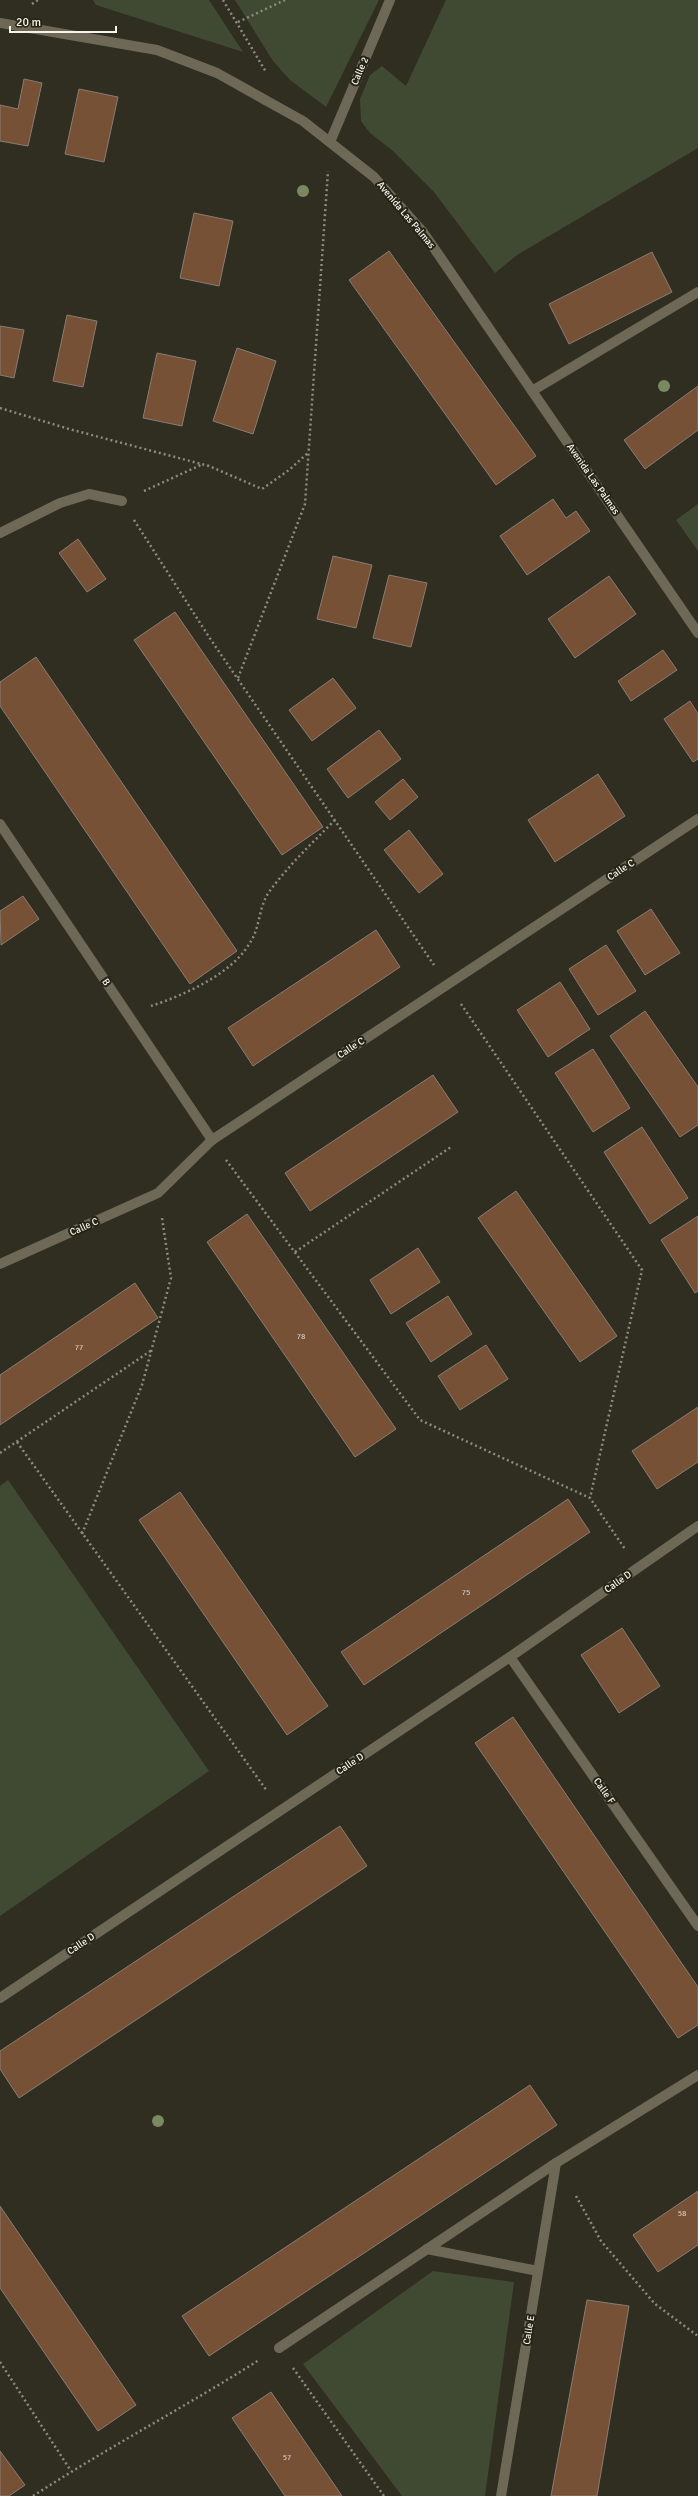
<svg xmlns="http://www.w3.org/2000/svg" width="698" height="2496" font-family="Signika,sans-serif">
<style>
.green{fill:#404a33}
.building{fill:#765136;stroke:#8a7c73}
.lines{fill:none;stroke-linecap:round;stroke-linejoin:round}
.path{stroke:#8d8b81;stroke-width:2.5;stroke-dasharray:2 3;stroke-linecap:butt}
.minor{stroke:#6e6957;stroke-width:10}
.tree{fill:#7b8960}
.labels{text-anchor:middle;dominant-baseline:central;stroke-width:4;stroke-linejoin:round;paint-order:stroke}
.number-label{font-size:8px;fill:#d5cabe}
.street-label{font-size:10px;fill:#f5f3eb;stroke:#262417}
</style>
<rect width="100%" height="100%" fill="#302d21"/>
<g class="green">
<polygon points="93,0 209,0 243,52 96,5"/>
<polygon points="235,0 379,0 326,107 290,80 273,61"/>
<polygon points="446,0 698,0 698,148 517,255 495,273 434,192 393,151 370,133 361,121 360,99 370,75 382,66 406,86"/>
<polygon points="698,504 698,551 676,520"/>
<polygon points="8,1480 209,1771 0,1916 0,1486"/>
<polygon points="433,2271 514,2282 485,2496 402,2496 303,2364"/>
</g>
<g class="building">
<polygon points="24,79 42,83 28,146 0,141 0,105 18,109"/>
<polygon points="79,89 118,97 104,162 65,154"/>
<polygon points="194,213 233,221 219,286 180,278"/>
<polygon points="389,251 536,456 496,485 349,280"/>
<polygon points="652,252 672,292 569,344 549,304"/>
<polygon points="67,315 97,321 83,387 53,381"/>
<polygon points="0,326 24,330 14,378 0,375"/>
<polygon points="237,348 276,361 253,434 213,421"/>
<polygon points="157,353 196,361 182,426 143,418"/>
<polygon points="698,386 698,430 645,469 624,440"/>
<polygon points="553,499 566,518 576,511 590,531 527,575 500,536"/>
<polygon points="78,539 106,579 87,592 59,553"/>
<polygon points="333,556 372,565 356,628 317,619"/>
<polygon points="389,575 427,583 411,647 373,638"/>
<polygon points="609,576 636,614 575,658 548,619"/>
<polygon points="175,612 323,827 282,855 134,640"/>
<polygon points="663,650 677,670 631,701 618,681"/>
<polygon points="36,657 237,951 190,984 0,706 0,682"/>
<polygon points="333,678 356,708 312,741 289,710"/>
<polygon points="690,701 698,714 698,759 693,762 664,719"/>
<polygon points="379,730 401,759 348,798 327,769"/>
<polygon points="598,774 625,816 555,862 528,820"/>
<polygon points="403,779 418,797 390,820 375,802"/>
<polygon points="409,830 443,874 419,893 384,850"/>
<polygon points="23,896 39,919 1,945 0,911"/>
<polygon points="651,909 680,953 645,975 617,931"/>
<polygon points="376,930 400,967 253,1066 228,1028"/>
<polygon points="606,945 636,991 598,1015 569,969"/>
<polygon points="560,982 590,1029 548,1057 517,1010"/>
<polygon points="645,1011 698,1087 698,1125 680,1137 610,1036"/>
<polygon points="593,1049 630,1108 593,1132 555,1073"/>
<polygon points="433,1075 458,1112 310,1211 285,1173"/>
<polygon points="642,1127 688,1198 650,1224 604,1152"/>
<polygon points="516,1191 617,1336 580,1362 478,1218"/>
<polygon points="247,1214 396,1429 355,1457 207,1242"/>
<polygon points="698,1216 698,1291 695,1293 661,1240"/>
<polygon points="418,1248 440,1282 391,1314 370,1280"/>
<polygon points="135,1283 158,1318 0,1425 0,1375"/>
<polygon points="448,1296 472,1334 431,1362 406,1323"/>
<polygon points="486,1345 508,1379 460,1410 438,1376"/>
<polygon points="698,1407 698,1462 657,1489 632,1451"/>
<polygon points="180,1492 328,1706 287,1735 139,1520"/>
<polygon points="568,1499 590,1532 364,1685 341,1652"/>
<polygon points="622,1628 660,1686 619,1713 581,1655"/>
<polygon points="513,1717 698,1987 698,2025 678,2038 475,1743"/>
<polygon points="340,1826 367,1866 19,2098 0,2069 0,2051"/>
<polygon points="530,2085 557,2125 209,2356 182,2316"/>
<polygon points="698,2191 698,2245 658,2272 633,2235"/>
<polygon points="0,2206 136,2405 98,2431 0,2288"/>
<polygon points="587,2300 629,2306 597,2496 551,2496"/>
<polygon points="271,2392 342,2496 285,2496 232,2418"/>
<polygon points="0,2451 25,2485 9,2496 0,2496"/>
</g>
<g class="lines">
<g class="path">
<polyline points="223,0 266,72"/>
<polyline points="32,4 38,0"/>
<polyline points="238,22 285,0"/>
<polyline points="0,408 69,429 209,466 262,489 289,470 309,452"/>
<polyline points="144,491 203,464"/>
<polyline points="134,520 211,640 434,965"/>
<polyline points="238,678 305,504 328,171"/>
<polyline points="461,1004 642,1270 590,1498"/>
<path d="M151 1006C184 995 233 974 251 941 260 927 259 906 269 892 288 866 312 843 335 820"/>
<polyline points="226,1160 420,1420 590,1498 625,1549"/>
<polyline points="295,1252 451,1147"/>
<polyline points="17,1442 267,1791"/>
<polyline points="0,1453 152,1350"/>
<polyline points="82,1534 142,1385 171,1278 162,1218"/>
<polyline points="576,2196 601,2241 655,2304 698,2336"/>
<polyline points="0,2362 71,2471"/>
<polyline points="293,2368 384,2496"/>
<path d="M33 2496C107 2448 185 2407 259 2360"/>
</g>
<g class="minor">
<polyline points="0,23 157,50 217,73 303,121 374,177 423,232 698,633"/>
<polyline points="330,142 390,0"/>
<polyline points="532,391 698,292"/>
<polyline points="0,533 60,503 89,494 122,501"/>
<polyline points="0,824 212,1140"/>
<polyline points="0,1264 158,1193 212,1140 698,819"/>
<polyline points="510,1657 698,1926"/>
<polyline points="0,1998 510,1657 698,1526"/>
<polyline points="427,2249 538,2271"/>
<polyline points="279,2348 556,2163 698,2075"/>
<polyline points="501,2496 556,2163"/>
</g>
</g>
<g class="tree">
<circle cx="303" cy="191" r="6"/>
<circle cx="664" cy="386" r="6"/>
<circle cx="158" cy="2121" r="6"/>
</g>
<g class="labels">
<g class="number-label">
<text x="301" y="1336">78</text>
<text x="79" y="1347">77</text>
<text x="466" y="1592">75</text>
<text x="682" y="2213">58</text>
<text x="287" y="2457">57</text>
</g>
<g class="street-label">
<text transform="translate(360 71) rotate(-67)">Calle 2</text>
<text transform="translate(406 215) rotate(50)">Avenida Las Palmas</text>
<text transform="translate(593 479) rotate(55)">Avenida Las Palmas</text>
<text transform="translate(621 870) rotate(-33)">Calle C</text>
<text transform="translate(106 982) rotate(56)">B</text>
<text transform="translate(351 1048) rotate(-33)">Calle C</text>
<text transform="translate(84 1227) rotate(-24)">Calle C</text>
<text transform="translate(618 1582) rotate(-35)">Calle D</text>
<text transform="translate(350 1764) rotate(-34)">Calle D</text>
<text transform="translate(604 1791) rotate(55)">Calle F</text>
<text transform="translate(81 1944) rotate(-34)">Calle D</text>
<text transform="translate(529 2330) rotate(-81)">Calle E</text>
</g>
</g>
<path d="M10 26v6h106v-6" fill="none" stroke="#f5f3eb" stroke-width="2"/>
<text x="16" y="26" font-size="12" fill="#f5f3eb" stroke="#262417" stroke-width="3" paint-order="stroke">20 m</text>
</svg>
